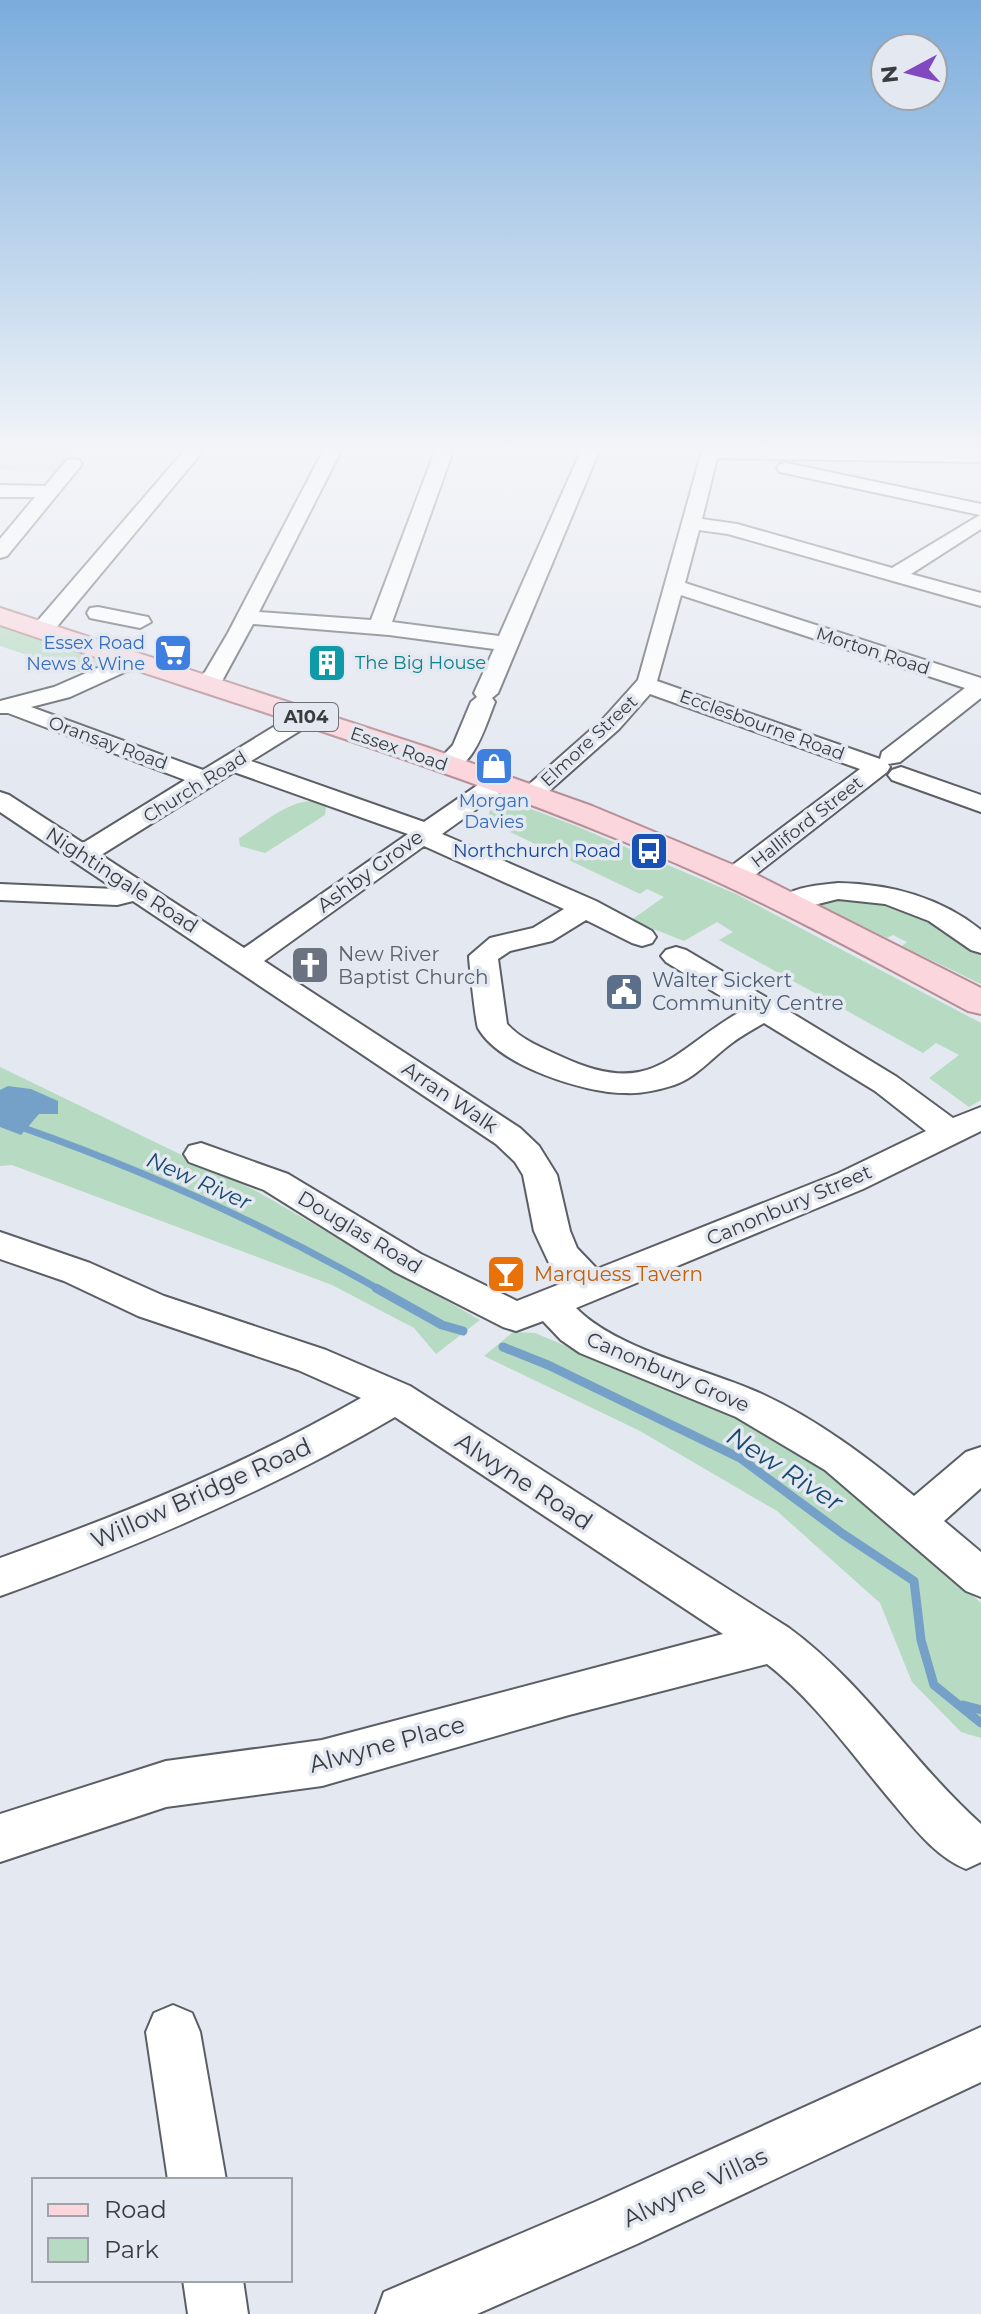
<svg xmlns="http://www.w3.org/2000/svg" width="981" height="2314" font-family="Montserrat,sans-serif">
<style>
.green{fill:#b7dac2}
.water{fill:#75a1c9}
.lines{fill:none;stroke-linecap:round;stroke-linejoin:round}
.stream-far1{stroke:#75a1c9;stroke-width:7}
.stream{stroke:#75a1c9;stroke-width:9}
.minor-casing{stroke:#5b5f65;stroke-width:4}
.major-casing{stroke:#b68e95;stroke-width:4}
.minor{fill:#fff;fill-rule:evenodd}
.major{fill:#fbd6dc;fill-rule:evenodd}
.labels{text-anchor:middle;dominant-baseline:central;stroke-width:7;stroke-linejoin:round;paint-order:stroke}
.far-shop-label{font-size:18px;fill:#366cbe;stroke:#e4e8f0;text-anchor:end}
.far-street-label{font-size:18px;fill:#3a3c3f;stroke:#e4e8f0}
.far-culture-label{font-size:18px;fill:#0d838f;stroke:#e4e8f0;text-anchor:start}
.shield{fill:#e4e8f0;stroke:#6d7074;stroke-width:2}
.shield-label{font-size:18px;font-weight:bold;fill:#3a3c3f}
.far-transit-label{font-size:18px;fill:#164399;stroke:#e4e8f0;text-anchor:end}
.street-label{font-size:20px;fill:#3a3c3f;stroke:#e4e8f0}
.worship-label{font-size:20px;fill:#5b616d;stroke:#e4e8f0;text-anchor:start}
.service-label{font-size:20px;fill:#4e5e75;stroke:#e4e8f0;text-anchor:start}
.food-label{font-size:20px;fill:#c56008;stroke:#e4e8f0;text-anchor:start}
.water-label{font-size:22px;font-style:italic;fill:#174970;stroke:#e4e8f0}
.near-street-label{font-size:24px;fill:#3a3c3f;stroke:#e4e8f0}
.near-water-label{font-size:26px;font-style:italic;fill:#174970;stroke:#e4e8f0}
</style>
<rect width="100%" height="100%" fill="#e4e8f0"/>
<g class="green">
<polygon points="0,451 77,451 58,472 0,470"/>
<polygon points="0,622 107,659 103,665 78,672 0,646"/>
<polygon points="494,795 576,826 736,894 981,1023 981,1100 969,1107 929,1078 959,1055 936,1043 923,1053 719,940 733,932 717,922 684,941 631,920 664,897 647,889 640,894 487,821"/>
<path d="M311 801 326 807 325 815 265 853 240 846 239 838C261 825 286 802 311 801Z"/>
<polygon points="829,896 898,902 961,936 981,954 981,984 902,946 907,942 893,935 887,938 817,904"/>
<polygon points="0,1067 258,1192 480,1320 436,1354 414,1328 332,1285 12,1165 0,1166"/>
<path d="M513 1332 535 1333C628 1373 728 1405 812 1462 873 1502 927 1554 981 1603V1738L961 1732 912 1682 880 1603 777 1511 640 1431 484 1356Z"/>
</g>
<polygon class="water" points="8,1086 31,1089 58,1101 58,1114 39,1114 21,1135 0,1127 0,1090"/>
<g class="lines">
<path class="stream-far1" d="M21 1127C143 1170 268 1226 380 1290"/>
<g class="stream">
<polyline points="376,1288 442,1325 463,1331"/>
<polyline points="503,1347 548,1365 740,1458 843,1534 914,1581 921,1640 934,1685 981,1723"/>
<polyline points="963,1705 981,1710"/>
</g>
<g class="minor-casing">
<g id="minor">
<polygon points="184,451 203,451 50,635 34,635 31,630 34,625"/>
<path d="M323 451H341L259 612 371 620 435 451H453L392 622 499 636 581 451H599L498 693 492 698 495 702C485 726 472 779 437 770L434 765 453 745 471 702 477 697 474 693 494 649 389 635 253 624 222 681 205 690 197 688 194 683 205 672 228 633Z"/>
<path d="M702 451 981 452V462L717 458 702 519 737 524 892 568 980 515 780 472 777 468 780 464 786 463 981 504V529L911 574 981 593V606L728 534 699 530 685 583 981 678V698L900 762 888 764 890 767 887 772 746 882 736 884 726 882 722 876 726 870 860 769 650 694 619 729 539 800H521L517 795 603 719 638 680ZM681 595 965 688 882 752 880 759 657 681Z"/>
<polygon points="73,459 79,460 82,464 79,468 7,556 0,558 0,539 35,497 0,497 0,485 45,486 67,460"/>
<polygon points="98,607 148,617 151,622 140,628 90,618 87,613 90,608"/>
<path d="M132 653 143 660 140 665 70 697 31 707 203 770 298 712H314L318 717 314 722 251 761 424 822 488 778H506L510 783 506 788 442 834 596 901 652 931 656 937 652 943 642 946 632 943 586 920 552 941 510 951 498 959 507 1024C520 1039 542 1048 560 1056 654 1100 669 1052 743 1010L666 962 661 956 666 950 676 947 686 950 769 999 778 1002 782 1007 897 1077 953 1118 981 1107V1131L863 1189 576 1308C617 1350 707 1369 762 1394 818 1420 867 1457 914 1496L966 1452 981 1447V1488L944 1521 981 1552V1597L966 1591 825 1470 736 1417 580 1353 561 1340 543 1321 516 1331 503 1327 395 1272 264 1190 189 1162 184 1154 189 1146 201 1143 288 1174 421 1254 517 1301 565 1282 549 1263 534 1231 523 1175 515 1162 496 1144 133 901 117 905 0 900V884L115 889 0 812V792L9 795 83 843 185 780 8 713H0V701L54 687ZM234 772 408 834 244 948 101 855ZM424 846 564 909 533 928 490 938 469 956C469 962 476 1024 478 1028 499 1066 585 1093 625 1093 642 1094 658 1090 674 1085 695 1078 710 1060 728 1046 739 1037 752 1030 764 1023L875 1091 926 1131 839 1173 597 1269 577 1248 570 1231 557 1175 539 1146 520 1128 264 961Z"/>
<polygon points="901,767 981,795 981,812 892,780 888,775 892,770"/>
<path d="M838 883C890 884 940 897 981 930V953L971 950 929 921 885 904 838 899 790 911 780 909 776 903C787 887 820 885 838 883Z"/>
<path d="M0 1232 90 1263 164 1296 326 1350 410 1386 789 1628C863 1682 913 1763 981 1824V1862L966 1869C935 1856 914 1828 893 1803 853 1756 816 1702 767 1664L569 1715 322 1786 166 1807 0 1862V1814L166 1761 322 1740 723 1634 395 1417C271 1490 136 1547 0 1596V1558C123 1514 246 1464 361 1398L298 1370 138 1316 64 1281 0 1259Z"/>
<polygon points="173,2005 192,2013 200,2032 226,2180 168,2180 146,2032 154,2013"/>
<polygon points="981,2027 981,2082 637,2244 477,2314 376,2314 384,2292 595,2202"/>
<polygon points="183,2280 243,2280 248,2314 188,2314"/>
</g>
</g>
<g class="major-casing">
<path id="major" d="M0 608 426 747 592 806 755 874 981 988V1014L968 1011C863 955 759 897 649 852 438 763 217 699 0 625Z"/>
</g>
<use href="#minor" class="minor"/>
<use href="#major" class="major"/>
</g>
<linearGradient id="sky" x2="0" y2="1"><stop stop-color="#7aacdc"/><stop offset="0.58" stop-color="#f3f5f8"/><stop offset="1" stop-color="#f3f5f8" stop-opacity="0"/></linearGradient>
<rect width="981" height="775" fill="url(#sky)"/>
<defs>
<g id="supermarket-square" transform="scale(2)"><rect x="-9" y="-9" width="18" height="18" rx="4" fill="#3f7fe0" stroke="#e4e8f0"/><path d="M-6-5.5h2.5l.6 2H6L4.5 2H-2.5L-4.4-4H-6ZM-1.5 3.2a1.3 1.3 0 1 0 .1 0ZM3 3.2a1.3 1.3 0 1 0 .1 0Z" fill="#fff"/></g>
<g id="building-square" transform="scale(2)"><rect x="-9" y="-9" width="18" height="18" rx="4" fill="#0f9aa8" stroke="#e4e8f0"/><path d="M-4-6H4V6H1V3H-1V6H-4ZM-2.5-4.3h1.7v1.8h-1.7ZM.8-4.3h1.7v1.8H.8ZM-2.5-1h1.7V.8h-1.7ZM.8-1h1.7V.8H.8Z" fill="#fff"/></g>
<g id="shop-square" transform="scale(2)"><rect x="-9" y="-9" width="18" height="18" rx="4" fill="#3f7fe0" stroke="#e4e8f0"/><path d="M-5-2.5h2.3a2.7 3.5 0 0 1 5.4 0H5L5.5 6h-11ZM-1.5-2.5h3a1.5 2.3 0 0 0-3 0Z" fill="#fff"/></g>
<g id="bus-square" transform="scale(2)"><rect x="-9" y="-9" width="18" height="18" rx="4" fill="#1a4fb4" stroke="#e4e8f0"/><path d="M-5-6H5V4H4V6H2V4H-2V6H-4V4H-5ZM-3.5-4V0h7V-4ZM-3.5 1.2v1.5H-2V1.2ZM2 1.2v1.5H3.5V1.2Z" fill="#fff"/></g>
<g id="church-square" transform="scale(2)"><rect x="-9" y="-9" width="18" height="18" rx="4" fill="#6b7280" stroke="#e4e8f0"/><path d="M-1.2-6h2.4v3.5h3.3v2.4h-3.3V6h-2.4V-.1h-3.3v-2.4h3.3Z" fill="#fff"/></g>
<g id="civic-square" transform="scale(2)"><rect x="-9" y="-9" width="18" height="18" rx="4" fill="#5c6f8a" stroke="#e4e8f0"/><path d="M-.6-6.5H3V-4.5H.6V-3L4-1V1h2V6H-6V1h2V-1L-.6-3ZM-1.2 2.5V6h2.4V2.5Z" fill="#fff"/></g>
<g id="bar-square" transform="scale(2)"><rect x="-9" y="-9" width="18" height="18" rx="4" fill="#e8710a" stroke="#e4e8f0"/><path d="M-6-5H6L.8 .8V4.5H3.5V6h-7V4.5H-.8V.8Z" fill="#fff"/></g>
</defs>
<g fill-rule="evenodd">
<use href="#supermarket-square" x="173" y="653"/>
<use href="#building-square" x="327" y="663"/>
<use href="#shop-square" x="494" y="766"/>
<use href="#bus-square" x="649" y="851"/>
<use href="#church-square" x="310" y="965"/>
<use href="#civic-square" x="624" y="992"/>
<use href="#bar-square" x="506" y="1274"/>
</g>
<g class="labels">
<g class="far-shop-label">
<text x="145" y="643">Essex Road<tspan x="145" dy="21">News &amp; Wine</tspan></text>
<text x="494" y="801" text-anchor="middle">Morgan<tspan x="494" dy="21">Davies</tspan></text>
</g>
<g class="far-street-label">
<text transform="translate(873 651) rotate(18)">Morton Road</text>
<text transform="translate(762 725) rotate(20)">Ecclesbourne Road</text>
<text transform="translate(589 741) rotate(-43)">Elmore Street</text>
<text transform="translate(108 743) rotate(20)">Oransay Road</text>
<text transform="translate(399 749) rotate(19)">Essex Road</text>
<text transform="translate(195 787) rotate(-32)">Church Road</text>
<text transform="translate(807 822) rotate(-38)">Halliford Street</text>
</g>
<g class="far-culture-label">
<text x="355" y="663">The Big House</text>
</g>
<rect class="shield" x="274" y="703" width="64" height="28" rx="6"/>
<g class="shield-label">
<text x="306" y="717">A104</text>
</g>
<g class="far-transit-label">
<text x="621" y="851">Northchurch Road</text>
</g>
<g class="street-label">
<text transform="translate(370 871) rotate(-36)">Ashby Grove</text>
<text transform="translate(122 880) rotate(33)">Nightingale Road</text>
<text transform="translate(450 1097) rotate(34)">Arran Walk</text>
<text transform="translate(789 1205) rotate(-23)">Canonbury Street</text>
<text transform="translate(360 1232) rotate(31)">Douglas Road</text>
<text transform="translate(668 1372) rotate(23)">Canonbury Grove</text>
</g>
<g class="worship-label">
<text x="338" y="954">New River<tspan x="338" dy="23">Baptist Church</tspan></text>
</g>
<g class="service-label">
<text x="652" y="980">Walter Sickert<tspan x="652" dy="23">Community Centre</tspan></text>
</g>
<g class="food-label">
<text x="534" y="1274">Marquess Tavern</text>
</g>
<g class="water-label">
<text transform="translate(199 1181) rotate(24)">New River</text>
</g>
<g class="near-street-label">
<text transform="translate(524 1481) rotate(33)">Alwyne Road</text>
<text transform="translate(201 1493) rotate(-24)">Willow Bridge Road</text>
<text transform="translate(387 1744) rotate(-15)">Alwyne Place</text>
<text transform="translate(695 2187) rotate(-25)">Alwyne Villas</text>
</g>
<g class="near-water-label">
<text transform="translate(785 1469) rotate(33)">New River</text>
</g>
</g>
<rect x="32" y="2178" width="260" height="104" fill="#e4e8f0" stroke="#a0a3a9" stroke-width="2"/>
<rect x="48" y="2204" width="40" height="12" fill="#fbd6dc" stroke="#a0a3a9" stroke-width="2"/>
<text x="104" y="2218" font-size="24" fill="#3a3c3f">Road</text>
<rect x="48" y="2238" width="40" height="24" fill="#b7dac2" stroke="#a0a3a9" stroke-width="2"/>
<text x="104" y="2258" font-size="24" fill="#3a3c3f">Park</text>
<g transform="translate(909 72) rotate(263)"><circle r="38" fill="#e4e8f0" stroke="#a0a3a9" stroke-width="2"/>
<path d="M0-6L14 30L0 20L-14 30Z" fill="#8148bf"/>
<text y="-12" font-size="22" font-weight="bold" text-anchor="middle" fill="#3a3c3f">N</text>
</g>
</svg>
